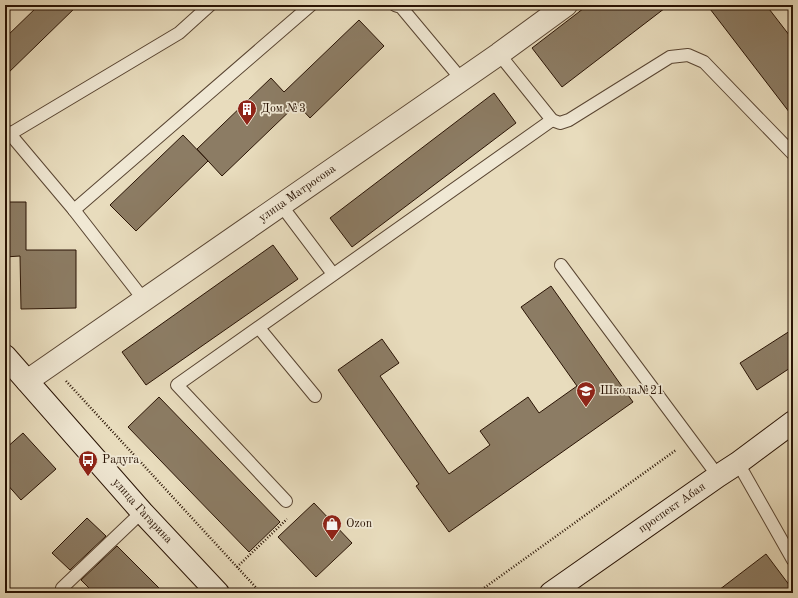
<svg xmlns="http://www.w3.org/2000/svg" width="798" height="598" font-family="'Old Standard TT',serif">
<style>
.building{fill:#8c7c64;stroke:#291304}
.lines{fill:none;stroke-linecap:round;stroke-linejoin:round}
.lane-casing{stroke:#594532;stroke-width:14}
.street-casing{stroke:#594532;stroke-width:24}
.secondary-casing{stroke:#291304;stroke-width:24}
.path{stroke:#291304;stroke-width:2.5;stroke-dasharray:1 2;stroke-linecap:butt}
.lane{stroke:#f0e8d4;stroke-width:12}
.street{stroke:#f0e8d4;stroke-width:22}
.secondary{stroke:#f0e8d4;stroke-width:22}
.labels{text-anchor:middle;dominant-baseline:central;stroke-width:3.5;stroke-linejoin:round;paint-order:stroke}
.poi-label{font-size:12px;fill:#291304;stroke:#f0e8d4;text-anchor:start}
.street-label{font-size:12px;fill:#291304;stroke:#f0e8d4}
</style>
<rect width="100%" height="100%" fill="#e8dcbd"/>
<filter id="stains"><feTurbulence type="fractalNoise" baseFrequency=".005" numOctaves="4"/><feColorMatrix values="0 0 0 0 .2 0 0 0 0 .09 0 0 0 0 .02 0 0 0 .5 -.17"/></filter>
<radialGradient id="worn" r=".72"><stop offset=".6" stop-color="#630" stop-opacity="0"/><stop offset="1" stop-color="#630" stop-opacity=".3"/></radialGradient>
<g class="building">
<polygon points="39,5 78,5 5,76 5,38"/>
<polygon points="588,5 669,5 562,87 532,48"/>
<polygon points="707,5 766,5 793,40 793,117"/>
<polygon points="359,20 384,46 310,118 297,104 222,176 197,149 271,78 284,92"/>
<polygon points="494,93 516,123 352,247 330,218"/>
<polygon points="183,135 208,161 136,231 110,205"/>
<polygon points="5,202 26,202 26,250 76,250 76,308 21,309 20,256 5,257"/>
<polygon points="273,245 298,279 146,385 122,352"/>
<polygon points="551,286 633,402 449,532 416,486 419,484 338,370 382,339 399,363 380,376 449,474 490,445 480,431 528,397 539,413 577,386 521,307"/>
<polygon points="793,329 793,366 757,390 740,363"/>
<polygon points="159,397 280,522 249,552 128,427"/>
<polygon points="23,433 56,469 21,500 5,482 5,449"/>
<polygon points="314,503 352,543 316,577 278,537"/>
<polygon points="87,518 106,536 70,570 52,553"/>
<polygon points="117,546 164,593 94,593 81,580"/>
<polygon points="766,554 793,590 793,593 715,593"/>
</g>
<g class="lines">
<g class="lane-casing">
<g id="lane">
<polyline points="395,5 401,7 462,80"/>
<polyline points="499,54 552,120 560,123 569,120 670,57 688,55 704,62 793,154"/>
<polyline points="5,130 10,134 74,210 144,300"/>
<polyline points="10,134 179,33 210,5"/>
<polyline points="281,205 333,274"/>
<polyline points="74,210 311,5"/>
<polyline points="561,265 718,476"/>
<polyline points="259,328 315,396"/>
<polyline points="738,463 793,560"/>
<polyline points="286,501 177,385 552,120"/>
<polyline points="61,593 62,588 142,512"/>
</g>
</g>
<g class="street-casing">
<g id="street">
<path id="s1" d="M27 381 499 54 566 5"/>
</g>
</g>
<g class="secondary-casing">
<g id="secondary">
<path id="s2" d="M5 356 142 512 218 593"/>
<path id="s3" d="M551 593 718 476 738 463 793 422"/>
</g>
</g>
<g class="path">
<polyline points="66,381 261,593"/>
<polyline points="237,567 287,519"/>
<polyline points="477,593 676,450"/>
</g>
<use href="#lane" class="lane"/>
<use href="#street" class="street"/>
<use href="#secondary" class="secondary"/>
</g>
<defs>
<g id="building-pin" transform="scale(1)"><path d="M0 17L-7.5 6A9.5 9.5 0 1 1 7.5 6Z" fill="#8f2418" stroke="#f0e8d4"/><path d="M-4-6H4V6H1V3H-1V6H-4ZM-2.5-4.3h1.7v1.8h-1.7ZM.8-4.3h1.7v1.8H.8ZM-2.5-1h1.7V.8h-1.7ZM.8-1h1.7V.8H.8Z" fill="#fff"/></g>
<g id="school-pin" transform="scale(1)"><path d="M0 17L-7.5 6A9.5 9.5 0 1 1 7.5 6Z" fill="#8f2418" stroke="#f0e8d4"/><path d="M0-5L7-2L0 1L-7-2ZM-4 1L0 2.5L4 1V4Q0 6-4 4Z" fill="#fff"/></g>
<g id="bus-pin" transform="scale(1)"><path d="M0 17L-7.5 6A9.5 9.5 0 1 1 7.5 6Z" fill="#8f2418" stroke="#f0e8d4"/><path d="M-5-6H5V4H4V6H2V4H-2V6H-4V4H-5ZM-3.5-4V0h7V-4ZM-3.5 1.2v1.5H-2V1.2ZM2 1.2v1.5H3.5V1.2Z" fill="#fff"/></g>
<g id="shop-pin" transform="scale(1)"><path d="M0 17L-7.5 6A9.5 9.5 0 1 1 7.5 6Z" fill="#8f2418" stroke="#f0e8d4"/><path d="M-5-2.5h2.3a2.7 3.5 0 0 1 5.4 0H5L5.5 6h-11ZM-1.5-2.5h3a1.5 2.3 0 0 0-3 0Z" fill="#fff"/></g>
</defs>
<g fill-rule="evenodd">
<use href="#building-pin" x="247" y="109"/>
<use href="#school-pin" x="586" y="391"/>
<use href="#bus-pin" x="88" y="460"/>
<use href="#shop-pin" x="332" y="524"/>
</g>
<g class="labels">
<g class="poi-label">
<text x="261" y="109">Дом №3</text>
<text x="600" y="391">Школа№21</text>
<text x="102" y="460">Радуга</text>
<text x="346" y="524">Ozon</text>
</g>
<g class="street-label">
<text stroke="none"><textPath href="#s1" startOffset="329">улица Матросова</textPath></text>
<text stroke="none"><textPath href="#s3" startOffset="148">проспект Абая</textPath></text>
<text stroke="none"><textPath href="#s2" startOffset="207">улица Гагарина</textPath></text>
</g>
</g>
<rect width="798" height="598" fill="none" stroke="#e8dcbd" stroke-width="20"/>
<rect x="6" y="6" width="786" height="586" fill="none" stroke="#291304" stroke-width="2"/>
<rect x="10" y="10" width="778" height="578" fill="none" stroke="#291304"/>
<rect width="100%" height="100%" filter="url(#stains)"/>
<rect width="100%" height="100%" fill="url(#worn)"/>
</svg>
